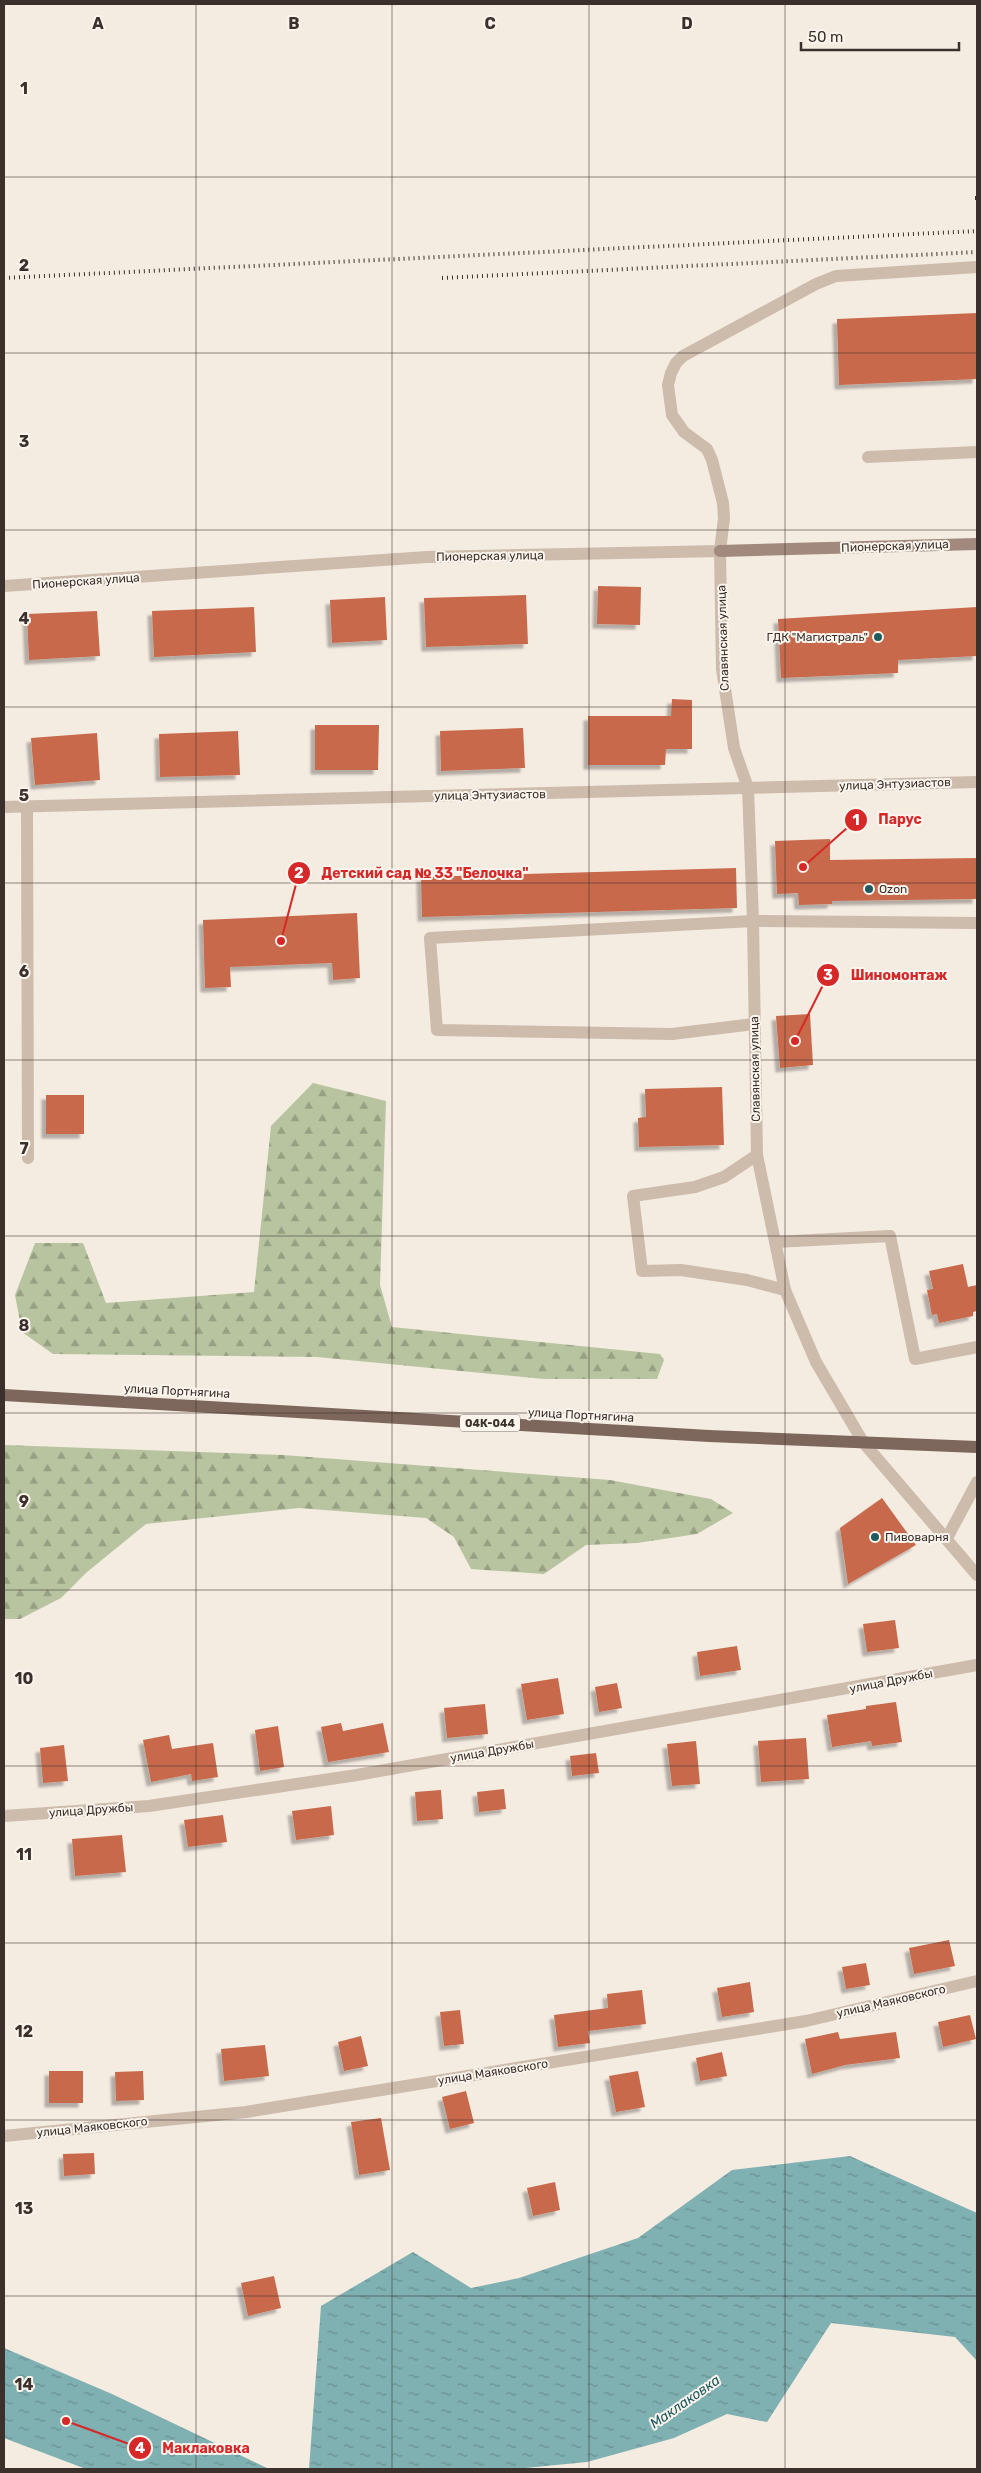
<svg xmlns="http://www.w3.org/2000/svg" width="981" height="2473" font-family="Rubik,sans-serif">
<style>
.forest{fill:url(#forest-firs)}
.water{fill:url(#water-ripples)}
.building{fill:#c8694b;filter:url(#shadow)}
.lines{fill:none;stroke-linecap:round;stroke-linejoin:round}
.lane{stroke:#cdbbac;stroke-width:12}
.street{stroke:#cdbbac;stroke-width:12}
.secondary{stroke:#a18a7d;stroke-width:12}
.primary{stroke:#7d675c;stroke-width:12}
.rail{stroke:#3b302b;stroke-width:4;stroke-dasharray:1 4;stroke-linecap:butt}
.grid{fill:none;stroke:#3b302b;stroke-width:1;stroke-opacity:0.55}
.poi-dot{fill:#1f5a5e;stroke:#fbf5ee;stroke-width:2}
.labels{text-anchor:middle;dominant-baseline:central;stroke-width:4;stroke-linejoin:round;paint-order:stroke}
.shield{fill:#fbf5ee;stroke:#756b66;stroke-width:1}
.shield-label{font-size:11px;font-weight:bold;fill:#3b302b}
.street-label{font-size:12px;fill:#3b302b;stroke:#fbf5ee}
.poi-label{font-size:12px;fill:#3b302b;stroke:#fbf5ee;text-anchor:start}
.water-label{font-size:14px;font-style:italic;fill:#1f5a5e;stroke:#fbf5ee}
.grid-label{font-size:16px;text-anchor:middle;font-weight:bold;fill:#3b302b;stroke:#fbf5ee;stroke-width:4;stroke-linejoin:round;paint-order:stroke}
.leader{fill:none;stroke:#d62828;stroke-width:2}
.callout-dot{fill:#d62828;stroke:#fbf5ee;stroke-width:2}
.mark-label{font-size:15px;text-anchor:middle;font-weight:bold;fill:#fff}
.callout-label{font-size:14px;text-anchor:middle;font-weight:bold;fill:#d62828;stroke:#fbf5ee;stroke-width:4;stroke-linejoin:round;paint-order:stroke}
</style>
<defs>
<pattern id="forest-firs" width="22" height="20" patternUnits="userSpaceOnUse" patternTransform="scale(1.25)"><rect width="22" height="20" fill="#b8c4a0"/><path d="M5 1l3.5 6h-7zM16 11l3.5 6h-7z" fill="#97a083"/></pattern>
<pattern id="water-ripples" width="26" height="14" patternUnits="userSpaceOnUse" patternTransform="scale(1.25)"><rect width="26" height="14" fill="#7fb0b2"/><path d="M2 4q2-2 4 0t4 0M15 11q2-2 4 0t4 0" fill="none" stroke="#699091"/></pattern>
<filter id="shadow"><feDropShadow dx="-4.5" dy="4.5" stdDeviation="1" flood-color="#0004"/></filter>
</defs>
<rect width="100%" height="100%" fill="#f4ebe1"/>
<g class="forest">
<polygon points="313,1083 386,1101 380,1285 392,1327 660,1354 664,1360 657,1379 544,1379 317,1357 53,1354 22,1332 15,1295 35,1243 83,1243 106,1303 254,1292 271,1126"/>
<polygon points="4,1445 283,1455 610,1480 711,1499 733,1513 697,1534 637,1543 586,1545 544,1574 471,1569 454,1537 426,1518 299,1508 146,1524 87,1572 61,1598 20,1619 4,1619"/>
</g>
<g class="water">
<polygon points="850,2156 977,2213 977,2361 955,2337 831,2323 767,2422 727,2414 674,2438 587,2462 515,2469 309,2469 321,2306 413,2252 471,2288 519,2278 638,2238 732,2170"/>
<polygon points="4,2348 112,2394 269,2469 86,2469 4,2438"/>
</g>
<g class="building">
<polygon points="977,313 977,379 839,385 837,319"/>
<polygon points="598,586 641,587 640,625 597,624"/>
<polygon points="526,595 528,644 426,647 424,598"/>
<polygon points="385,597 387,640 332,643 330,600"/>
<polygon points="254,607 256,652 154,657 152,611"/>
<polygon points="977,607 977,656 898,660 898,673 781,678 778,619"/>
<polygon points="97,611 100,656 29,660 27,614"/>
<polygon points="672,699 692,700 692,749 666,749 665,765 588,765 588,716 671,716"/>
<polygon points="315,725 379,725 378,770 315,770"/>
<polygon points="523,728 525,768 441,771 440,731"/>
<polygon points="238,731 240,775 160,777 159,734"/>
<polygon points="97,733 100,780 35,785 31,738"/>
<polygon points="830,839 830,860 977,858 977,899 832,901 832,904 799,905 798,893 777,894 775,841"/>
<polygon points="736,868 737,908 422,917 421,877"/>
<polygon points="357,913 360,978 333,980 332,963 230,967 231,987 205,988 203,920"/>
<polygon points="810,1014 813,1065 780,1068 776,1016"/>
<polygon points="722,1087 724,1145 639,1147 638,1118 646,1117 645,1089"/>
<rect x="46" y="1095" width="38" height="39"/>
<polygon points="963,1264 968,1287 977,1285 977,1311 973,1312 973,1316 939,1323 937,1314 932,1315 927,1290 933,1289 929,1271"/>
<polygon points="882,1498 916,1545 848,1584 840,1528"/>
<polygon points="895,1620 899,1648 867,1652 863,1624"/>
<polygon points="737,1646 741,1670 700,1676 697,1652"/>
<polygon points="558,1678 564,1714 527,1720 521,1684"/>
<polygon points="617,1683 622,1708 599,1712 595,1687"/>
<polygon points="896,1702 902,1742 872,1746 871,1741 832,1747 827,1715 866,1709 866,1706"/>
<polygon points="485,1704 488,1734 447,1738 444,1708"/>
<polygon points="341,1723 343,1731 383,1723 389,1752 328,1762 321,1727"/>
<polygon points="278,1726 284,1767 260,1771 255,1730"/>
<polygon points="169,1735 172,1749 213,1743 218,1777 192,1781 191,1774 151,1782 143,1740"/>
<polygon points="806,1738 809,1779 761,1782 758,1741"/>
<polygon points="696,1741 700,1784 672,1786 667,1744"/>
<polygon points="64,1745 68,1781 43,1783 40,1748"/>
<polygon points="596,1753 599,1773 572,1776 570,1756"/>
<polygon points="504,1789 506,1809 479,1812 477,1792"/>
<polygon points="441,1790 443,1819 417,1821 415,1792"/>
<polygon points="331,1806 334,1835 296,1840 292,1811"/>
<polygon points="223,1815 227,1842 188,1847 184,1820"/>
<polygon points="122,1835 126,1872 75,1876 72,1839"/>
<polygon points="949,1940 955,1966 914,1974 909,1948"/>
<polygon points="866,1963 870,1985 846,1989 842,1967"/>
<polygon points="750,1982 754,2012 722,2017 717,1988"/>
<polygon points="642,1990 646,2024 588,2031 590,2043 558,2047 554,2015 608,2008 607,1994"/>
<polygon points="460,2010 464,2044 444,2046 440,2012"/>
<polygon points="970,2015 976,2039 943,2047 938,2022"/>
<polygon points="838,2032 840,2039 896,2032 900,2058 845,2065 812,2074 805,2039"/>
<polygon points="361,2036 368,2066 344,2071 338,2042"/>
<polygon points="265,2045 269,2076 224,2081 221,2049"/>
<polygon points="722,2052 727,2076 700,2081 696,2058"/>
<rect x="49" y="2071" width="34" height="32"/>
<polygon points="143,2071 144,2100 116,2101 115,2072"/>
<polygon points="638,2071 645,2107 616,2112 609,2076"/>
<polygon points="466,2091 474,2123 450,2129 442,2097"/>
<polygon points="381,2118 390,2170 359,2175 351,2122"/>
<polygon points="94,2153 95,2174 64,2176 63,2154"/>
<polygon points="555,2182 560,2210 533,2216 527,2188"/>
<polygon points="274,2276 281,2308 248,2316 241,2283"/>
</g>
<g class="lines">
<g class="lane">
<polyline points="868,457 977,452"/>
<polyline points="720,551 724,518 723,503 712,460 707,449 684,432 672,415 668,385 671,373 676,363 683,356 816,284 836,276 977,267"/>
<polyline points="27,806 28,1158"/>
<polyline points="754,1024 672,1034 437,1030 430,938 753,921 977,923"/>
<polyline points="757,1155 724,1177 695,1187 633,1196 642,1271 681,1270 747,1280 785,1290"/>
<polyline points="775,1242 890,1236 915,1359 977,1347"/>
</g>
<g class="street">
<polyline points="4,586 427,557 720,551 722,669 734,748 748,788 753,921 757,1155 785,1290 816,1362 863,1442 977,1575"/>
<polyline points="4,807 977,782"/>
<polyline points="947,1538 977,1482"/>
<polyline points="4,1816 149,1806 357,1775 977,1665"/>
<polyline points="4,2136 246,2112 806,2021 977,1981"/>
</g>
<polyline class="secondary" points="720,551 977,544"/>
<polyline class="primary" points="4,1395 709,1436 977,1447"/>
<g class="rail">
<polyline points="975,198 977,198"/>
<polyline points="4,278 977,231"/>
<polyline points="442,278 977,252"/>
</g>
</g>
<path class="grid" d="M196 4V2469M392 4V2469M589 4V2469M785 4V2469M4 177H977M4 353H977M4 530H977M4 707H977M4 883H977M4 1060H977M4 1236H977M4 1413H977M4 1590H977M4 1766H977M4 1943H977M4 2120H977M4 2296H977"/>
<g class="poi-dot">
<circle cx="878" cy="637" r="5"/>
<circle cx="869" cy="889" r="5"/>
<circle cx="875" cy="1537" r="5"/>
</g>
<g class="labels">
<rect class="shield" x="460" y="1414.5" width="60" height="17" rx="4"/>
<g class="shield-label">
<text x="490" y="1423">04К-044</text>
</g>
<g class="street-label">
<text transform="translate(895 546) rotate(-2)">Пионерская улица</text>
<text transform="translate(490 556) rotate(-1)">Пионерская улица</text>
<text transform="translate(86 581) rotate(-4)">Пионерская улица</text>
<text transform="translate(723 638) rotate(-92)">Славянская улица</text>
<text transform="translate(895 784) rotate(-2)">улица Энтузиастов</text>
<text transform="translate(490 795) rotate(-1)">улица Энтузиастов</text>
<text transform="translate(755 1069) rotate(-91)">Славянская улица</text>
<text transform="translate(177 1391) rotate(3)">улица Портнягина</text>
<text transform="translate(581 1415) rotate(3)">улица Портнягина</text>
<text transform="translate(891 1681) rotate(-11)">улица Дружбы</text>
<text transform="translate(492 1751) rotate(-10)">улица Дружбы</text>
<text transform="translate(91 1810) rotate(-4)">улица Дружбы</text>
<text transform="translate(891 2001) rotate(-13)">улица Маяковского</text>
<text transform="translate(493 2072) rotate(-9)">улица Маяковского</text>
<text transform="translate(92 2127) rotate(-6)">улица Маяковского</text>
</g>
<g class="poi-label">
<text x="868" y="637" text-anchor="end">ГДК "Магистраль"</text>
<text x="879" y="889">Ozon</text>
<text x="885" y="1537">Пивоварня</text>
</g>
<g class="water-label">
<text transform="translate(685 2402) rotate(-35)">Маклаковка</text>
</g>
</g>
<g class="grid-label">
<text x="98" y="29">A</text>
<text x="294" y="29">B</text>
<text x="490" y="29">C</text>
<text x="687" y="29">D</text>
<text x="24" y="94">1</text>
<text x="24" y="271">2</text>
<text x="24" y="447">3</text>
<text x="24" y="624">4</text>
<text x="24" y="801">5</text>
<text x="24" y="977">6</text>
<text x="24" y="1154">7</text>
<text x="24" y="1331">8</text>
<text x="24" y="1507">9</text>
<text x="24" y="1684">10</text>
<text x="24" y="1860">11</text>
<text x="24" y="2037">12</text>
<text x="24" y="2214">13</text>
<text x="24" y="2390">14</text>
</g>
<path class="leader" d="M803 867L856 820M281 941L299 873M795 1041L828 975M66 2421L140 2448"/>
<g class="callout-dot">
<circle cx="803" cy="867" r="5"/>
<circle cx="281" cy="941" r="5"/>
<circle cx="795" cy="1041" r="5"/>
<circle cx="66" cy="2421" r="5"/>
<circle cx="856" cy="820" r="12"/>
<circle cx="299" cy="873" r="12"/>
<circle cx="828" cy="975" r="12"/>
<circle cx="140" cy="2448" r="12"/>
</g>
<g class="mark-label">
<text x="856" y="825">1</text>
<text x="299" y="878">2</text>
<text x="828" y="980">3</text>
<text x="140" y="2453">4</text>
</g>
<g class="callout-label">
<text x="900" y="824">Парус</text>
<text x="425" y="878">Детский сад № 33 "Белочка"</text>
<text x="899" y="980">Шиномонтаж</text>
<text x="206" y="2453">Маклаковка</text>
</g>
<rect width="981" height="2473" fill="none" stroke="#3b302b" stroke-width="10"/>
<path d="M801 42v8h158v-8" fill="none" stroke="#3b302b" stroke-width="2.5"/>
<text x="808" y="42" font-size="15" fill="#3b302b" stroke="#fbf5ee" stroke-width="4" paint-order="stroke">50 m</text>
</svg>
